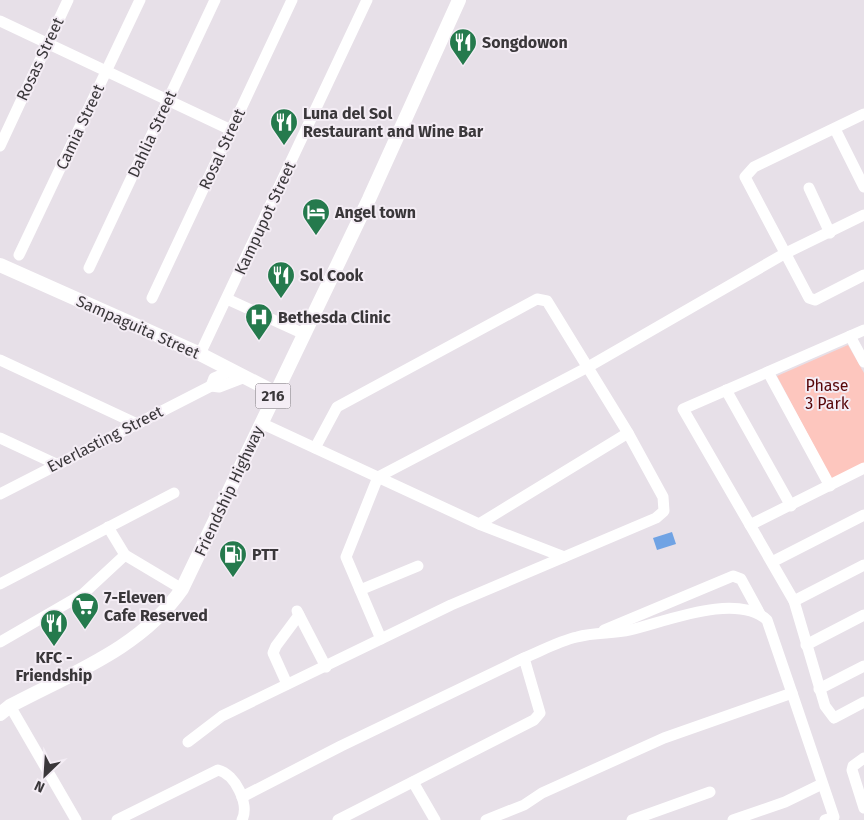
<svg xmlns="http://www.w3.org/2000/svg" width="864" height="820" font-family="'Fira Sans',sans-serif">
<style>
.green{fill:#fdc6be}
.water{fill:#70a3e4}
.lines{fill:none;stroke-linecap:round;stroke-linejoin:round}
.minor{stroke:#fff;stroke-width:11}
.major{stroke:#fff;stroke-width:14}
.labels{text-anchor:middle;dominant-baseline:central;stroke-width:4;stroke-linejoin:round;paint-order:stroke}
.shield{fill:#f4edf5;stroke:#726e72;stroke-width:1}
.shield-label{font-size:15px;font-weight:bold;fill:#3a373a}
.poi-label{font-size:16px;font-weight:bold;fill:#3a373a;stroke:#f4edf5;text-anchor:start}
.street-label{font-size:16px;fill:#3a373a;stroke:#f4edf5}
.park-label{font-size:16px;fill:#560507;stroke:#f4edf5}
</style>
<rect width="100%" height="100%" fill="#e7e0e8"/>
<polygon class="green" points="848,345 864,373 864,464 832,480 777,376"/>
<polygon class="water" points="672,532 676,544 657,550 653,538"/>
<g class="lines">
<g class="minor">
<polyline points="0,21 231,130"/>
<polyline points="864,114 754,167 745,177 809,298 815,300 864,275"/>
<polyline points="835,129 864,187"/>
<polyline points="0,146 68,0"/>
<polyline points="809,188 830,233"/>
<polyline points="19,255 140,0"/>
<polyline points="89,268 215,0"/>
<polyline points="152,298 292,0"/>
<polyline points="227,299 304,334"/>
<polyline points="864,330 683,409 794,601 825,706 834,718 864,702"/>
<polyline points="850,336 864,362"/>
<polyline points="200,354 367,0"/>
<polyline points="0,360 135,423"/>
<polyline points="768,372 830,486"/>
<polyline points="211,386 214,378 233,370"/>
<polyline points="726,390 791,506"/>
<polyline points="261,423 479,524 564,557"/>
<polyline points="0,438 56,464"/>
<polyline points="0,494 211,386 219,387 245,377"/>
<polyline points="479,524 628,433"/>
<polyline points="750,525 864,468"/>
<polyline points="108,527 125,555 182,589"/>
<polyline points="772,562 864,515"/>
<polyline points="0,584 174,493"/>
<polyline points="360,590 418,566"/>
<polyline points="794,601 864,565"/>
<polyline points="297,611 326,667"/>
<polyline points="604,630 733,576 741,579 760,614"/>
<polyline points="381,639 346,557 378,477 588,367 784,254 864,215"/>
<polyline points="0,642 83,594 125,555"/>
<polyline points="806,645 864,615"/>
<path d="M524 658C541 651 559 641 577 637 595 632 613 634 630 630 665 622 736 592 767 620L792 693"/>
<polyline points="287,684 273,653 276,646 299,615"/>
<polyline points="819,689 864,666"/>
<polyline points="10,706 76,820"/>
<polyline points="188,742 222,716 451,605 656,518 664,511 663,497 628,433 547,301 537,299 337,407 315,448"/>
<polyline points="864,758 853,766 852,770 864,808"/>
<polyline points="413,782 435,820"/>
<polyline points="242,797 341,746 524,658 540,713 534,720 338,820"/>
<path d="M117 820 218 770C235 774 250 804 242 820"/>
<polyline points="486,820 524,805 542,793 664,738 792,693 834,817 825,820"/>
<polyline points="632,820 710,792"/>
<polyline points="733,820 785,802 822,784"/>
</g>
<g class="major">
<polyline points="0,265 200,354 274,392"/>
<path d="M0 714 10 706C72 673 141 648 182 589L369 199 459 0"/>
</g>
</g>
<defs>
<g id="restaurant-pin" transform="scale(1.4375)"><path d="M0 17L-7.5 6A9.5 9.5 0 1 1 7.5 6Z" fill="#257a4d" stroke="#f4edf5"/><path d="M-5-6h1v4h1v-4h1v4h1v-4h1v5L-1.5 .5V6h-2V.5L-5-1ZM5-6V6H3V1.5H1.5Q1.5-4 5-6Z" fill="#fff"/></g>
<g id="hotel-pin" transform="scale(1.4375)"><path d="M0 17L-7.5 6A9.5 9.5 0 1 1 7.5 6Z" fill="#257a4d" stroke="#f4edf5"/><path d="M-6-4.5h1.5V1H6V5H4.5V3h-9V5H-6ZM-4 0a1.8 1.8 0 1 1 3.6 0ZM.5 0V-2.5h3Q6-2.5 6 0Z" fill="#fff"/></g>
<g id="hospital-pin" transform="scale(1.4375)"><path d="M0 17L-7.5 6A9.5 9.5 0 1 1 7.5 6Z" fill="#257a4d" stroke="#f4edf5"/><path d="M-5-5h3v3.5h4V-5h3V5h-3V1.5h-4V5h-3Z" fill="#fff"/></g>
<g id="fuel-pin" transform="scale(1.4375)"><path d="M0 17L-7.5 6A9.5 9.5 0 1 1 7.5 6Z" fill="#257a4d" stroke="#f4edf5"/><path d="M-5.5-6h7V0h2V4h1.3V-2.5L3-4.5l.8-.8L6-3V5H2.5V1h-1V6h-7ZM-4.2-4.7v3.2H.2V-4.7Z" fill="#fff"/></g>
<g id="supermarket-pin" transform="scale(1.4375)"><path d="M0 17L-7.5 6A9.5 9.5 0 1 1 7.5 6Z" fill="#257a4d" stroke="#f4edf5"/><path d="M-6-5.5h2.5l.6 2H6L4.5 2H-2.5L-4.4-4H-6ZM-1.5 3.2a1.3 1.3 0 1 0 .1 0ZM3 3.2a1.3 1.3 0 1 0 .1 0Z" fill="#fff"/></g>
</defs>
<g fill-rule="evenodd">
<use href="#restaurant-pin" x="463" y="42"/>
<use href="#restaurant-pin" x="284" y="122"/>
<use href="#hotel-pin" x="316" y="212"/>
<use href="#restaurant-pin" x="281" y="275"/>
<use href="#hospital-pin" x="259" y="317"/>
<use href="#fuel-pin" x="233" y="554"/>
<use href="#supermarket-pin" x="85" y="606"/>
<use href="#restaurant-pin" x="54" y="623"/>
</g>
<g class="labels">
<rect class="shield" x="255.5" y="383.5" width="35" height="25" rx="4"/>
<g class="shield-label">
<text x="273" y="396">216</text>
</g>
<g class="poi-label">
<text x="482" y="42">Songdowon</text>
<text x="303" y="113">Luna del Sol<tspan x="303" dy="18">Restaurant and Wine Bar</tspan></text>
<text x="335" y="212">Angel town</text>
<text x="300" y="275">Sol Cook</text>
<text x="278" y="317">Bethesda Clinic</text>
<text x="252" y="554">PTT</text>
<text x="104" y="597">7-Eleven<tspan x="104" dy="18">Cafe Reserved</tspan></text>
<text x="54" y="657" text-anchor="middle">KFC -<tspan x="54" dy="18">Friendship</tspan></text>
</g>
<g class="street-label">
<text transform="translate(40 59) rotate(-65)">Rosas Street</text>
<text transform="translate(80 127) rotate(-65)">Camia Street</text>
<text transform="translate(152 134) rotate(-65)">Dahlia Street</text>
<text transform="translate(222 149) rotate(-65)">Rosal Street</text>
<text transform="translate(265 218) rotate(-65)">Kampupot Street</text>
<text transform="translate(138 327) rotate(24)">Sampaguita Street</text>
<text transform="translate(105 439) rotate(-27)">Everlasting Street</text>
<text transform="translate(229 491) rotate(-65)">Friendship Highway</text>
</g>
<g class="park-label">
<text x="827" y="385">Phase<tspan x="827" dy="18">3 Park</tspan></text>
</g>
</g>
<g transform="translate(45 775) rotate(205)" stroke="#f4edf5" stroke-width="4" paint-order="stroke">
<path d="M0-4L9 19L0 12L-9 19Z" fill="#3a373a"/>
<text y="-8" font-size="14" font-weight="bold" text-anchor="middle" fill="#3a373a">N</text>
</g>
</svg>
